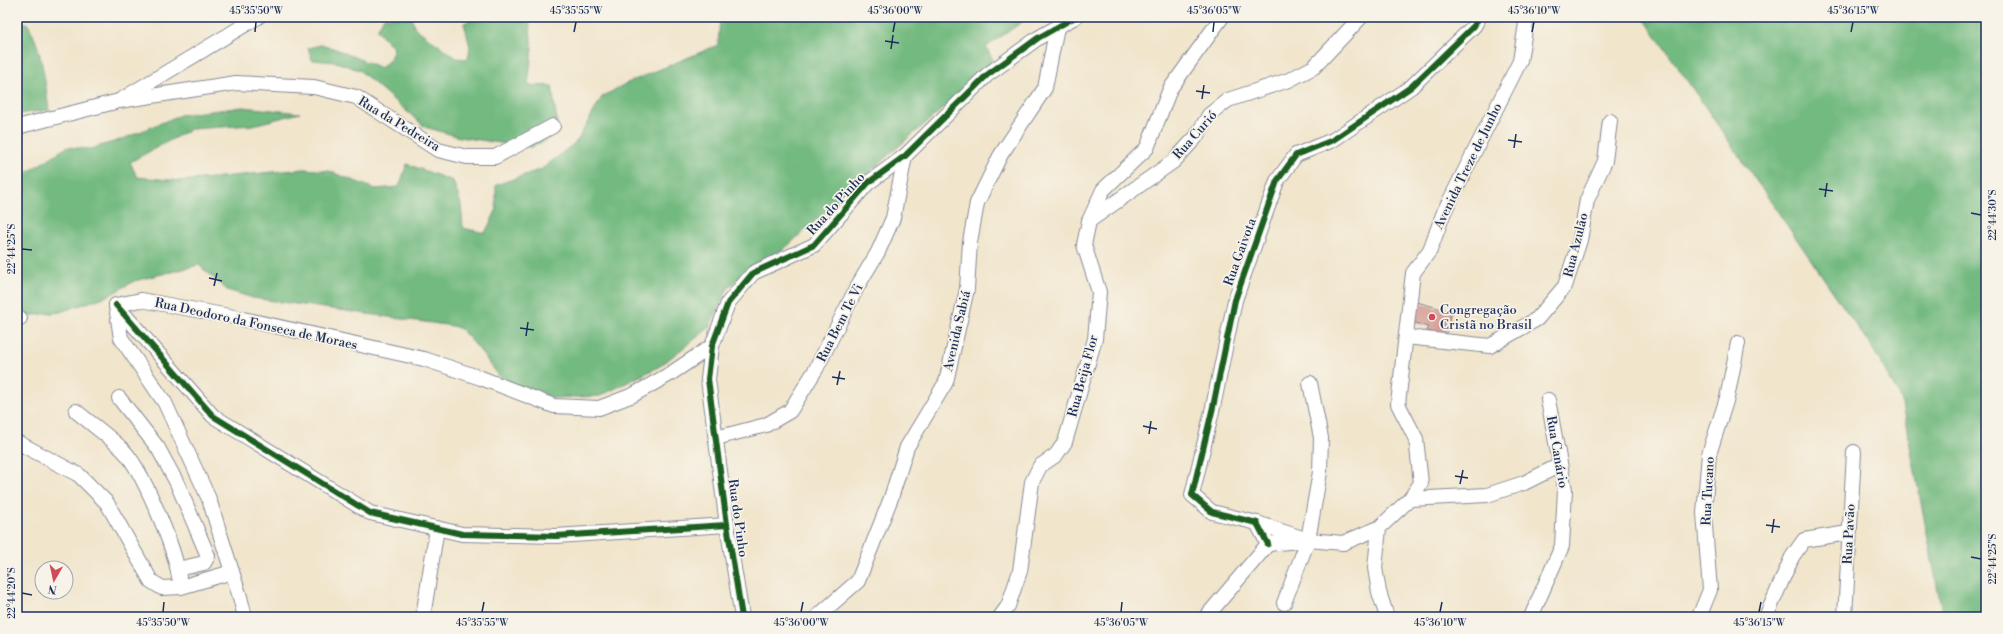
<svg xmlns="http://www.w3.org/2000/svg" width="2003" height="634" font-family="'Libre Bodoni',serif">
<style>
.forest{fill:#73ba80;stroke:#47746f}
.building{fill:#d49b93}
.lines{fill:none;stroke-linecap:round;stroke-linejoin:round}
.street-casing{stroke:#868a95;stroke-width:16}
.street{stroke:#fff;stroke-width:14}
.cycleway-casing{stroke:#f7f3e8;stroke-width:8}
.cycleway{stroke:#1b5e20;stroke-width:6}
.ticks{fill:none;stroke:#1b2f5e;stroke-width:1.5}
.poi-dot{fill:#d1495b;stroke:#f7f3e8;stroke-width:1.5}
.labels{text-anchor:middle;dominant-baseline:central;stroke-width:3.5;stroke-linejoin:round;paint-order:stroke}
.street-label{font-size:13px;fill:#1b2f5e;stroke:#f7f3e8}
.poi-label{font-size:13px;fill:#1b2f5e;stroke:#f7f3e8;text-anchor:start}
.neatline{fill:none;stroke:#1b2f5e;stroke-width:1.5}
.ticks-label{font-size:10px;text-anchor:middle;fill:#1b2f5e}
</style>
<rect width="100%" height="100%" fill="#f7f3e8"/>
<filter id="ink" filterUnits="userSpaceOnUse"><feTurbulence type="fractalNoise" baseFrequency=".025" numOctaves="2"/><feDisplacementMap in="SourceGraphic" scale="8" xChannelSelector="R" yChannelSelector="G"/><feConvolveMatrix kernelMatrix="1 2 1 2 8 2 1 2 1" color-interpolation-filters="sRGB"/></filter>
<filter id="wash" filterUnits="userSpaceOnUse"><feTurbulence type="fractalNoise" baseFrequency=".012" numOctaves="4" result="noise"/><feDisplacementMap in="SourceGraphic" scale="16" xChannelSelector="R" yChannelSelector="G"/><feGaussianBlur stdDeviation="0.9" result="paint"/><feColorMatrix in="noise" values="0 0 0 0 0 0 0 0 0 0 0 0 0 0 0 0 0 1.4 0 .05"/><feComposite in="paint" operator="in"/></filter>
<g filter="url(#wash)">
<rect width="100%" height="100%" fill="#f1e5cc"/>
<g class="forest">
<polygon points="384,17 411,17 415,28 456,58 468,59 470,47 464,23 479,17 529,17 532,50 528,85 552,86 557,123 553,134 543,142 532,147 520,146 460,137 425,127 359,70 336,62 312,60 308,48 321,45 333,48 381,68 390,59 394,48 377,30"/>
<polygon points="720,17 1029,17 986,47 995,64 900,145 784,249 754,264 728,288 709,328 660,366 600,396 553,398 503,381 478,348 461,329 453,326 253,298 227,290 199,265 134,281 110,295 60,312 17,317 17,179 67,147 90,149 123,139 180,115 243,107 300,113 253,125 191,129 130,162 137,177 181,181 304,169 329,171 375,189 399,187 407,164 453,181 461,204 463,228 485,233 496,211 496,185 542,169 577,141 602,97 625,84 718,45"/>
<polygon points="1643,17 1986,17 1986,617 1943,617 1901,399 1874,351"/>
<path d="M27 23C42 47 45 82 49 110L17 114V24Z"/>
</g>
<g id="blocks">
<polygon class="building" points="1417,302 1452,312 1445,336 1432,335 1432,332 1427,331 1429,327 1413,322"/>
</g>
</g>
<g filter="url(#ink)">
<use href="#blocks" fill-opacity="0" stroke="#868a95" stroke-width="1"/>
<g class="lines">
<g class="street-casing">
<g id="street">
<polyline points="119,101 236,83 314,87 356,97 438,150 467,157 495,157 553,126"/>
<polyline points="17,127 119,101 258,17"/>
<polyline points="1089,221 1174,161 1196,137 1209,115 1228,100 1289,80 1314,67 1361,17"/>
<polyline points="116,305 213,416 370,513 462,534 556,536 727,525"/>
<polyline points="116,305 141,300 234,317 424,359 481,378 554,406 599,408 633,395 670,374 712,346"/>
<polyline points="116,306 121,338 165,403 209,499 240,597 245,617"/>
<polyline points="17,319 20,318"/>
<polyline points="1406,337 1490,346 1537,319 1565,286 1580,240 1587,200 1605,161 1610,121"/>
<polyline points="119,398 158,448 177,483 208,556 204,563 178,569"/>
<path d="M76 411C91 424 109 436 123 450 143 470 175 549 179 577"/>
<polyline points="716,438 766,425 790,411 816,369 857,287 878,252 893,218 905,156"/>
<polyline points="17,442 79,475 107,503 151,581 162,588 181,587 232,572"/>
<polyline points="1410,499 1487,495 1524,483 1560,465"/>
<polyline points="1257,523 1302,538"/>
<polyline points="1379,528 1375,568 1379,592 1387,617"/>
<polyline points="1268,544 1257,523 1212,512 1192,495 1213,407 1235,300 1277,181 1296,155 1333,140 1411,87 1474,26 1479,17"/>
<polyline points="1268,544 1308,540 1343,543 1379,528 1410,499 1421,483 1416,439 1398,404 1413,273 1430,250 1444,212 1520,61 1527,17"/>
<polyline points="1284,603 1308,540 1320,472 1321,438 1310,383"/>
<polyline points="423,617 437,528"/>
<polyline points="742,617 727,525 708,379 712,346 728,303 753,273 814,245 868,183 905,156 987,75 1038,38 1075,17"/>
<polyline points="817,617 858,581 891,498 907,447 946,382 967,289 970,242 977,203 1000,156 1045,88 1057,27"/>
<polyline points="1000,617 1008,606 1020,571 1032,482 1040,466 1056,455 1065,442 1095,339 1099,292 1084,245 1089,221 1103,190 1147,148 1170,89 1222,17"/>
<polyline points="1206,617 1268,544"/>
<polyline points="1531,617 1562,546 1565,490 1548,400"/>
<polyline points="1699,617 1710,590 1704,513 1709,454 1727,398 1738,343"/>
<polyline points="1766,617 1792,557 1804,540 1848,533"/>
<polyline points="1845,617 1854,452"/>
</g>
</g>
<use href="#street" class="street"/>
<g class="cycleway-casing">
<g id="cycleway">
<polyline points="116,305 213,416 370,513 462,534 556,536 727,525"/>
<polyline points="1268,544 1257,523 1212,512 1192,495 1213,407 1235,300 1277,181 1296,155 1333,140 1411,87 1474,26 1479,17"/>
<polyline points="742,617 727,525 708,379 712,346 728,303 753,273 814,245 868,183 905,156 987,75 1038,38 1075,17"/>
</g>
</g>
<use href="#cycleway" class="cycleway"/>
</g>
</g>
<path class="ticks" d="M255 32 256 22M574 32 576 22M893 32 895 22M1213 32 1214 22M1532 32 1534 22M1851 32 1853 22M885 41 899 43M891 49 893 35M1196 91 1210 93M1202 99 1204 85M1508 140 1522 142M1514 148 1516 134M1819 189 1833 191M1825 197 1827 183M1971 213 1981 215M22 249 32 250M209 278 222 281M214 286 217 273M520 328 534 330M526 336 528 322M832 377 845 379M837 385 840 371M1143 426 1157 429M1149 434 1151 421M1455 476 1468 478M1460 484 1463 470M1766 525 1780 527M1772 533 1774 519M1971 557 1981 559M22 593 32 595M163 612 164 602M482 612 484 602M801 612 803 602M1121 612 1122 602M1440 612 1442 602M1759 612 1761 602"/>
<circle class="poi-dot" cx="1432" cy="317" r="4"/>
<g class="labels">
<g class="street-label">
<text transform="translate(399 124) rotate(31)">Rua da Pedreira</text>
<text transform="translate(1195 135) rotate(-49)">Rua Curió</text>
<text transform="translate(1468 166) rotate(-64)">Avenida Treze de Junho</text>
<text transform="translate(836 204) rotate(-48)">Rua do Pinho</text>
<text transform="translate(1576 245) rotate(-76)">Rua Azulão</text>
<text transform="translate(1240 252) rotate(-70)">Rua Gaivota</text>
<text transform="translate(840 323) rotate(-63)">Rua Bem Te Vi</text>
<text transform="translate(256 324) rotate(12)">Rua Deodoro da Fonseca de Moraes</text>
<text transform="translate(957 331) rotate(-77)">Avenida Sabiá</text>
<text transform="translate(1083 376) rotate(-75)">Rua Beija Flor</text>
<text transform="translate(1557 452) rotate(80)">Rua Canário</text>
<text transform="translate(1708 491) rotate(-87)">Rua Tucano</text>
<text transform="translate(738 518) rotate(82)">Rua do Pinho</text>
<text transform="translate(1849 534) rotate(-87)">Rua Pavão</text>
</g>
<g class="poi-label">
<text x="1440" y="310">Congregação<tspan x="1440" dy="15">Cristã no Brasil</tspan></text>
</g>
</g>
<rect width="2003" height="634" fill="none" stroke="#f7f3e8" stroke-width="44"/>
<g transform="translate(54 580) rotate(189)"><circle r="19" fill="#f7f3e8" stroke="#9fa5b1"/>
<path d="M0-3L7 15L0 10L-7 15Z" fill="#d1495b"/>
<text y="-6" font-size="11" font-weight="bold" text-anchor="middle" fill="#1b2f5e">N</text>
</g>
<rect x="22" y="22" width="1959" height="590" class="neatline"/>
<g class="ticks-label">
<text x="256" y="14">45°35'50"W</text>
<text x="576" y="14">45°35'55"W</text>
<text x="895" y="14">45°36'00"W</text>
<text x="1214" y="14">45°36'05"W</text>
<text x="1534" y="14">45°36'10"W</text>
<text x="1853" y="14">45°36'15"W</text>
<text transform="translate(1992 215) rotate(-90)" y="4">22°44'30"S</text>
<text transform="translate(11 249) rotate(-90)" y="4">22°44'25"S</text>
<text transform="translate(1992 559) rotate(-90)" y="4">22°44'25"S</text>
<text transform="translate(11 593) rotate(-90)" y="4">22°44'20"S</text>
<text x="163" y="626">45°35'50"W</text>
<text x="482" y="626">45°35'55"W</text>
<text x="801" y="626">45°36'00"W</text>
<text x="1121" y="626">45°36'05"W</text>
<text x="1440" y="626">45°36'10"W</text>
<text x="1759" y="626">45°36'15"W</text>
</g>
</svg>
